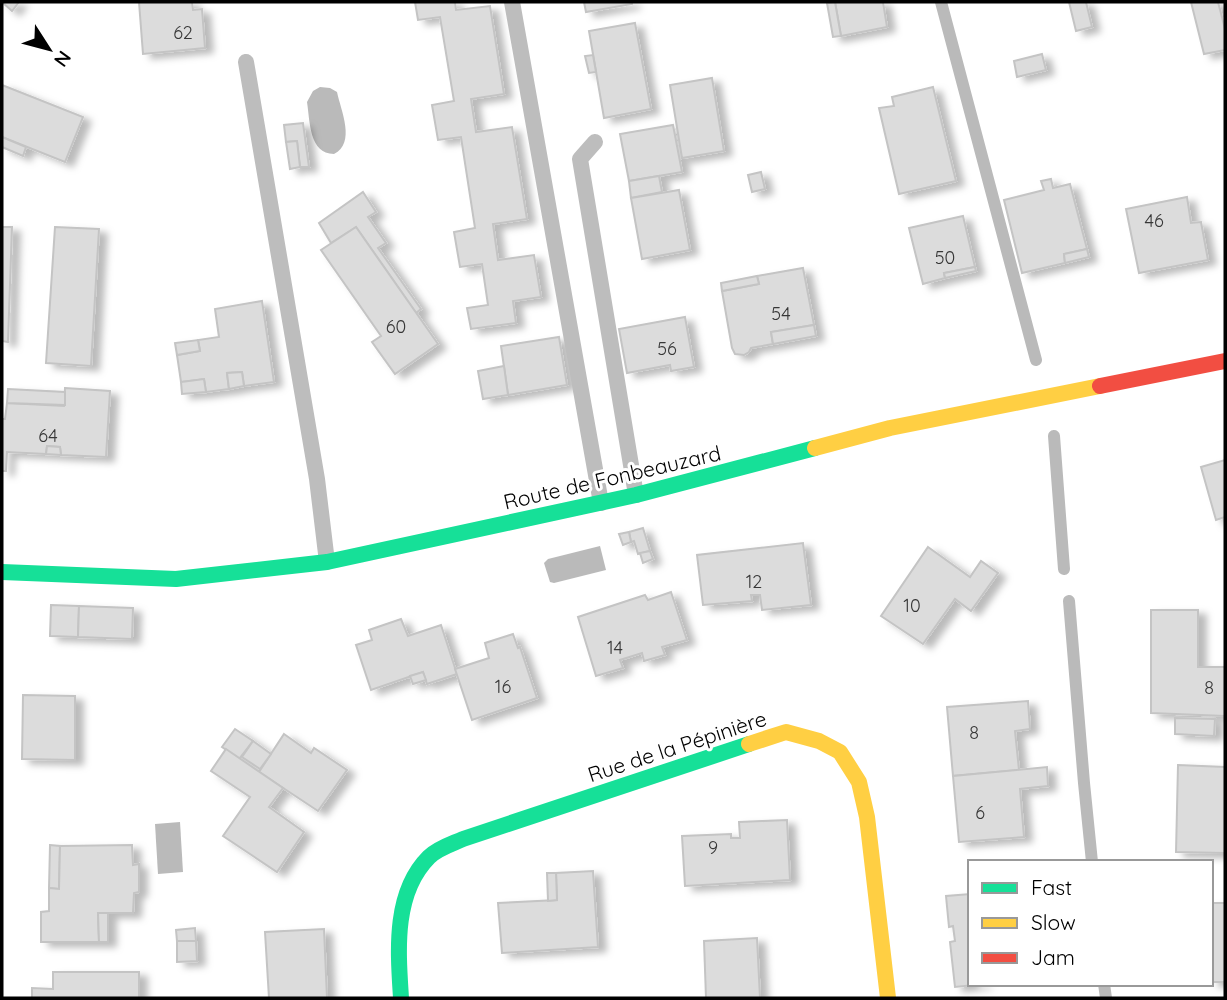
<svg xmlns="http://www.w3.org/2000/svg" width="1227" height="1000" font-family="Quicksand,sans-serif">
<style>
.water{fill:#bababa}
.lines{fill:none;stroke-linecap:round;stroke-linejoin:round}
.stream{stroke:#bababa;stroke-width:12}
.building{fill:#dcdcdc;stroke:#c4c4c4;stroke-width:2;filter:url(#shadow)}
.lane{stroke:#bdbdbd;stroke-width:16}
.fast{stroke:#16e098;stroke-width:16}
.slow{stroke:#ffcf43;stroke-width:16}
.jam{stroke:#f24e42;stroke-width:16}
.labels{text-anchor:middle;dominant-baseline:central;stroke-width:6;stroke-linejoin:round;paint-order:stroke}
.number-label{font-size:18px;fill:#373737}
.street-label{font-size:21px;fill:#000;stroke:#fff}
</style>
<defs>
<filter id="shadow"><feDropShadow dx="8" dy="4.5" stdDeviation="3.5" flood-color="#0004"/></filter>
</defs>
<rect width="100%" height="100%" fill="#fff"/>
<g class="water">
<path d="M320 87 330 88 337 92C341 111 356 143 334 154 309 154 310 121 307 102L313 91Z"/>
<polygon points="600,546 606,570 554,583 550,582 544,563 548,559"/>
<polygon points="180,822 183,872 158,874 155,824"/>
</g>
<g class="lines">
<g class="stream">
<polyline points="941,2 1036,360"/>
<polyline points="1054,436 1064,569"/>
<polyline points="1069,601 1084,783 1092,862"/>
<polyline points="1104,984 1106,998"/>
</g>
</g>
<g class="building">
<polygon points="2,2 19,2 12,11"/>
<polygon points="139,2 192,2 193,10 202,9 205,48 143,54"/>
<polygon points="415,2 455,2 456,10 490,6 504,94 471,99 476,132 512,127 527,219 493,224 498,260 534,255 541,297 513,301 516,323 471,329 467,308 488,305 482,264 460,267 454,232 475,228 461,137 438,140 432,105 454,101 440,17 418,20"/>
<polygon points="584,2 632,2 632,4 586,12"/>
<polygon points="827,2 883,2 887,27 841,36 835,2 827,3"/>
<polygon points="835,2 841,36 833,37 827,3"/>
<polygon points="1069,2 1086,2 1092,27 1076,31"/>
<polygon points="1191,2 1218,2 1225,29 1225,50 1204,54"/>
<polygon points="635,23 651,109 604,118 589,31"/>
<polygon points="1042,54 1046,70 1017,77 1014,61"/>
<polygon points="593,55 596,72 589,73 585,56"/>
<polygon points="712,78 724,151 682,158 670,85"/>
<polygon points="2,85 83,117 65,162 2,137"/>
<polygon points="933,87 956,181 899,194 879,108 894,106 892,97"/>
<polygon points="303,123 309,167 300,167 297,141 286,142 284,125"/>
<polygon points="673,125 682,172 629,181 620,134"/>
<polygon points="2,137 26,147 23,156 2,147"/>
<polygon points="297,141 300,167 290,169 286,142"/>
<polygon points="761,172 765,189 752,192 748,175"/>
<polygon points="659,176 662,192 631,198 629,181"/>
<polygon points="1051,179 1053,188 1070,184 1087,249 1064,254 1065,263 1022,273 1004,200 1044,190 1041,181"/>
<polygon points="679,190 690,250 642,259 631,198"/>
<polygon points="363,192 376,212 368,217 386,243 378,248 421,309 416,313 356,227 331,243 319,223"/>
<polygon points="1187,197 1191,223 1201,222 1208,260 1139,273 1126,209"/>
<polygon points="963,216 975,267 944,273 945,278 923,284 909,228"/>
<polygon points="2,227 12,227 8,342 2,341"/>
<polygon points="55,227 99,229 91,366 46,363"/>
<polygon points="356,227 438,344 395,374 372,342 381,336 321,250"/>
<polygon points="1087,249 1089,257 1065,263 1064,254"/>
<polygon points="975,267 976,271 945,278 944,273"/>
<polygon points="803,268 814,325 771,332 773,344 751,348 749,352 744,355 735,354 732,348 722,291 759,284 757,276"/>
<polygon points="757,276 759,284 722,291 721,283"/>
<polygon points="262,301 274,382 244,386 242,372 227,373 229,389 206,392 204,379 181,382 177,355 200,351 198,340 219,337 215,309"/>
<polygon points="685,317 694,367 671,371 670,365 627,373 619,329"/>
<polygon points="814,325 816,336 773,344 771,332"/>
<polygon points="559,337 567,385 508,395 501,346"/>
<polygon points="198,340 200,351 177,355 175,343"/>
<polygon points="504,366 508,395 483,399 478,371"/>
<polygon points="242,372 244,386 229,389 227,373"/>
<polygon points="204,379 206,392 182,394 181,382"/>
<polygon points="65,388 110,391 106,457 61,455 60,447 47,446 46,454 7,452 6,471 2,471 2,419 5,419 7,403 64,406"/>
<polygon points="8,389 65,392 65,405 7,403"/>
<polygon points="47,446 60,447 61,455 46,454"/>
<polygon points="1225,460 1225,517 1216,520 1201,467"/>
<polygon points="643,528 650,551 638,554 634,541 631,542 629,532"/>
<polygon points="629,532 631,542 623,545 619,534"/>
<polygon points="803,543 811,605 762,610 760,595 751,595 752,601 703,605 697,555"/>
<polygon points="928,547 970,577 981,561 998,573 971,611 955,599 923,644 881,616"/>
<polygon points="650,551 653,559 643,563 640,553"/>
<polygon points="671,592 687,640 662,647 665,655 644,661 642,653 620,660 623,668 596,676 578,617 645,595 648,600"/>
<polygon points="51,605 79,606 78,637 50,636"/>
<polygon points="79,606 133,608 132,639 78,637"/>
<polygon points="1151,610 1198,610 1198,667 1225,667 1225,716 1151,713"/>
<polygon points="401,619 408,636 441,625 457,674 427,684 423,672 371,690 356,645 372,640 369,630"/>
<polygon points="513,634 518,648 520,647 537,698 472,720 455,669 489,658 485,643"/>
<polygon points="423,672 426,680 413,684 410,676"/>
<polygon points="23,695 75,696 75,760 22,759"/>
<polygon points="1028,701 1030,729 1015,731 1019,770 953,776 947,707"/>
<polygon points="1175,718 1215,719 1214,736 1175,734"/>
<polygon points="235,729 253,741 239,759 222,747"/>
<polygon points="284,734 311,753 314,748 347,770 318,811 259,772"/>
<polygon points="253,741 271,754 260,769 242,757"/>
<polygon points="226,749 283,788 269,807 304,832 277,872 223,836 250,797 211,771"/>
<polygon points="1178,765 1225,767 1225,853 1176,852"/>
<polygon points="1047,767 1048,786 1020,789 1024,837 959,842 953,776"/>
<polygon points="787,820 790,880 685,886 682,836 731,834 731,838 740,838 739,822"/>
<polygon points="50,845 60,846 59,889 49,888"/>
<polygon points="132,845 133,865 139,864 139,892 134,893 133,913 98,913 99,942 41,942 41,912 49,911 49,888 59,889 60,846"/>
<polygon points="593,871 598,947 502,953 498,903 557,900 556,873"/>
<polygon points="547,873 556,873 557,900 548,901"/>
<polygon points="970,894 970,984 984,984 955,987 950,942 955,941 953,926 949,927 946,896"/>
<rect x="1211" y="903" width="14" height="79"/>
<polygon points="98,913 108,913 108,942 99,942"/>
<polygon points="195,928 196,941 177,941 176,930"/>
<polygon points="324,929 327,998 269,998 265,932"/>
<polygon points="757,938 760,998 706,998 704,941"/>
<polygon points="177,941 196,941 197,961 177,962"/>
<polygon points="53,972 139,972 139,998 32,998 32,988 53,989"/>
</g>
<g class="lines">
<g class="lane">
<polyline points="512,2 601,503"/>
<polyline points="246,62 317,479 327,562"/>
<polyline points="595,142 580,159 636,495"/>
</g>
<g class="fast">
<polyline points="2,572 176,579 327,562 636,495 815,448"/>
<path d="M401 998C398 951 393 893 429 857 438 848 452 844 463 839L749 744"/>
</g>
<g class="slow">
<polyline points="815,448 890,428 1100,386"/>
<polyline points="749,744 786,732 819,741 840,752 859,782 867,817 888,998"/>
</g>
<polyline class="jam" points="1100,386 1225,361"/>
</g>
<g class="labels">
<g class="number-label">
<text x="183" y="32">62</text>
<text x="1154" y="220">46</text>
<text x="945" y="257">50</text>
<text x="781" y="313">54</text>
<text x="396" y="326">60</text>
<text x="667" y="348">56</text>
<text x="48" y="435">64</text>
<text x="754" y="581">12</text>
<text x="912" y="605">10</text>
<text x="615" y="647">14</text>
<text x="503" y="686">16</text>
<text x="1209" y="687">8</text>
<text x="974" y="732">8</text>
<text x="980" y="812">6</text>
<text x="713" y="847">9</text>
</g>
<g class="street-label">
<text transform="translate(612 477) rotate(-13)">Route de Fonbeauzard</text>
<text transform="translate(677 746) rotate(-18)">Rue de la Pépinière</text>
</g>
</g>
<rect width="1227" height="1000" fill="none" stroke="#000000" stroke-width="7"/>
<rect x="968" y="860" width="245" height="126" fill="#ffffff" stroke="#999999" stroke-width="2"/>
<rect x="982" y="883" width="35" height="10" fill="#16e098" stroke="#999999" stroke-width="2"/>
<text x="1031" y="895" font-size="21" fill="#000000">Fast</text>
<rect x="982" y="918" width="35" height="10" fill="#ffcf43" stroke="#999999" stroke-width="2"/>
<text x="1031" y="930" font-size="21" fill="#000000">Slow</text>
<rect x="982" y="953" width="35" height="10" fill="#f24e42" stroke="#999999" stroke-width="2"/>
<text x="1031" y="965" font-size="21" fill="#000000">Jam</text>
<g transform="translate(49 49) rotate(126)" stroke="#ffffff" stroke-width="5" paint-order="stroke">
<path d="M0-5L12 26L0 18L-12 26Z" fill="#000000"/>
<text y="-10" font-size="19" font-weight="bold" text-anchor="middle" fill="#000000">N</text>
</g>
</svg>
